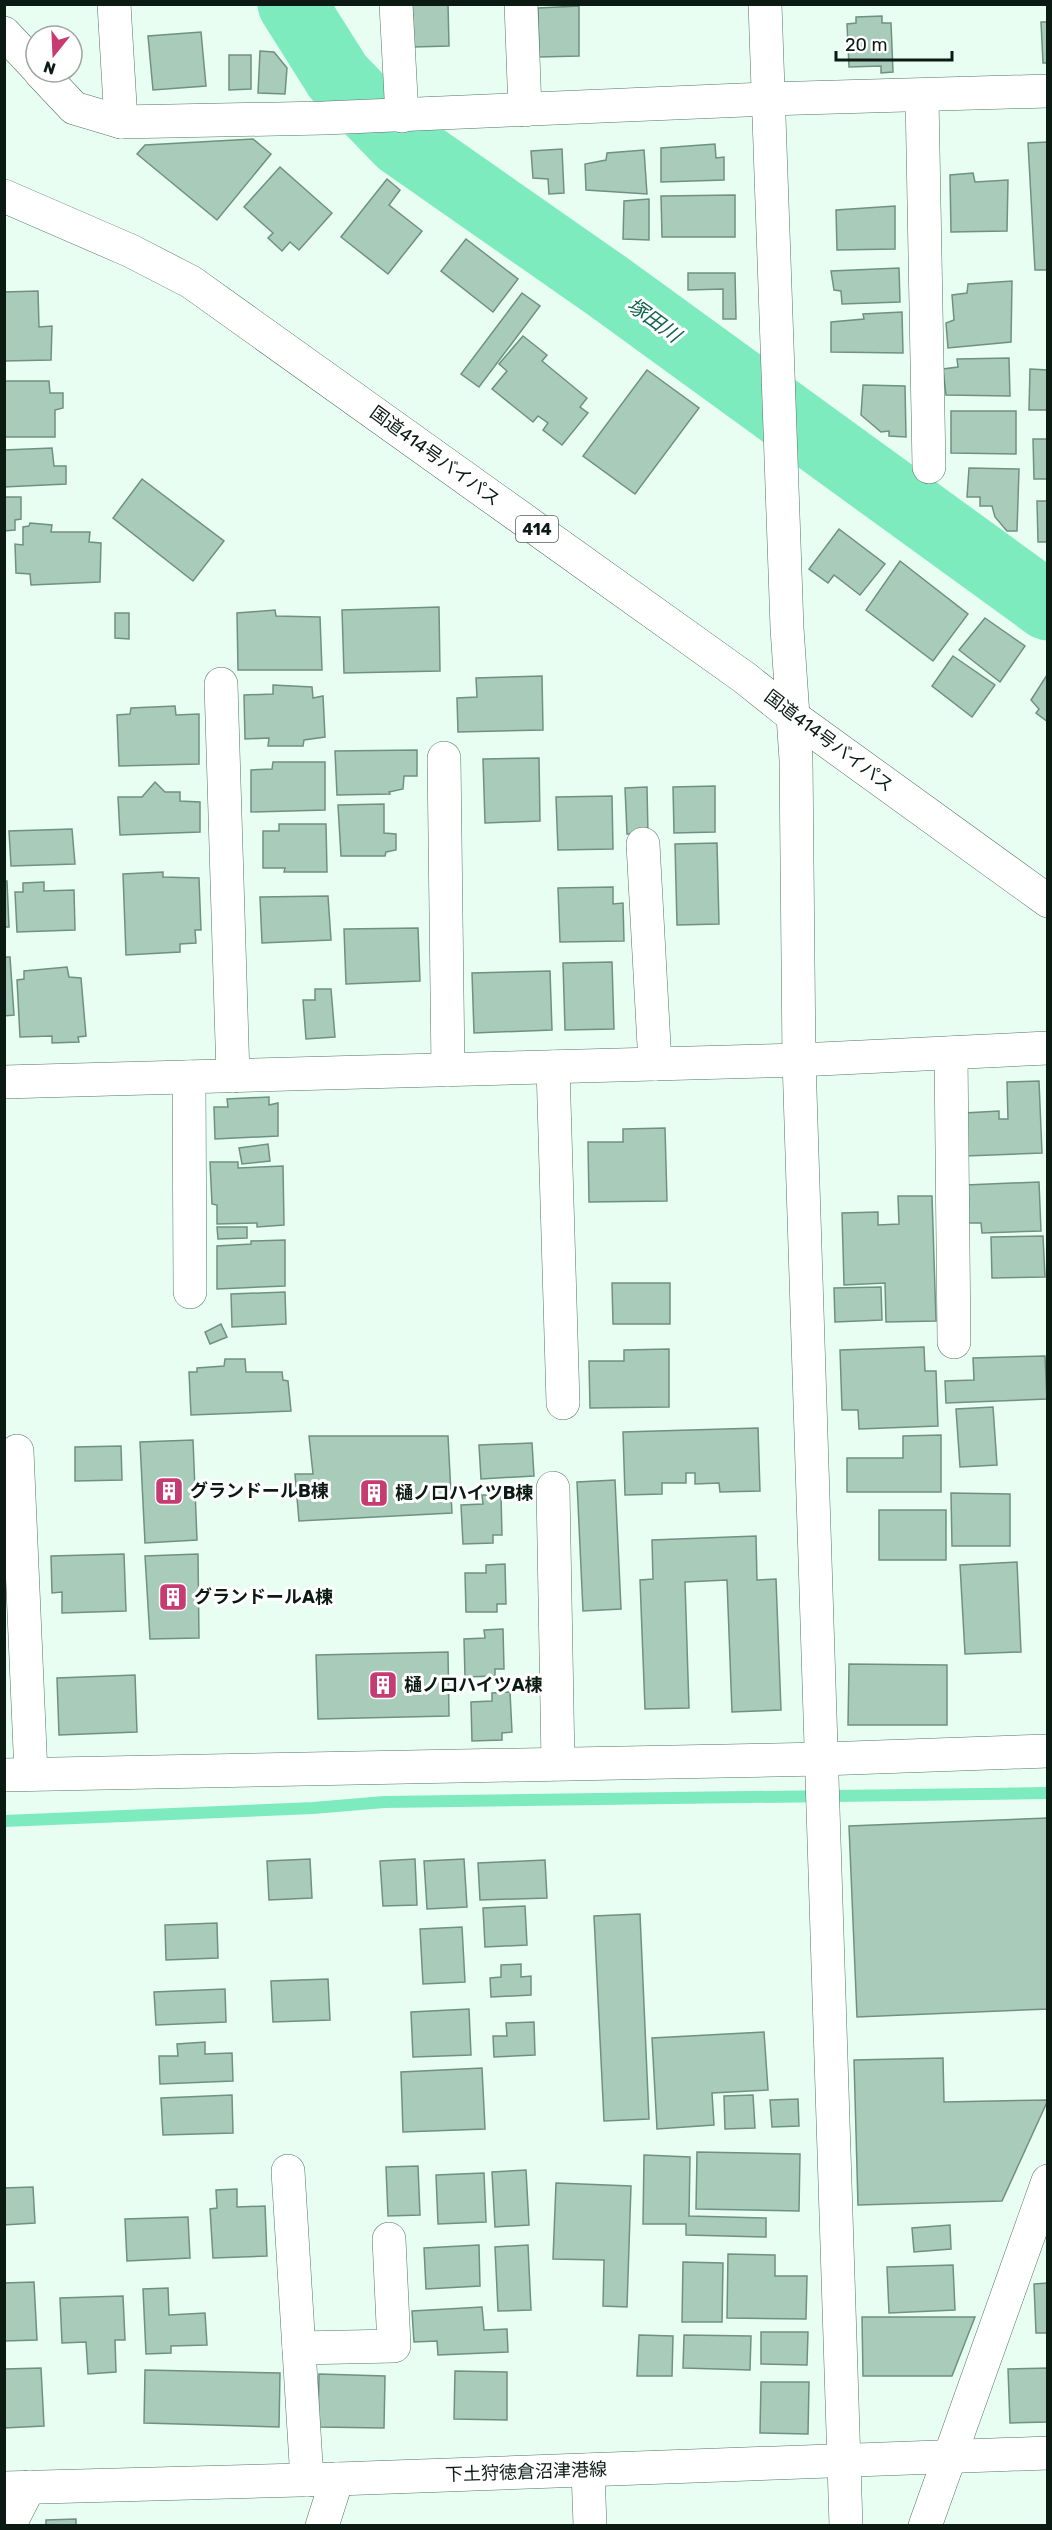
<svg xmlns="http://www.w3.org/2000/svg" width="1052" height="2530" font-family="Rubik,'Noto Sans JP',sans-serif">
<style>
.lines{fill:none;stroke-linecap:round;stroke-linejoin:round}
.stream{stroke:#7eebbf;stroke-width:12}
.river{stroke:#7eebbf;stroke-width:69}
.building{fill:#a8cbba;stroke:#6f9182;stroke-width:1.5}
.minor-casing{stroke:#547466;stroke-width:34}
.major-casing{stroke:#547466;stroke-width:34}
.highway-casing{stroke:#547466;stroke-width:34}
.minor{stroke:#fff;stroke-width:33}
.major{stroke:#fff;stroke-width:33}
.highway{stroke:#fff;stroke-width:33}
.labels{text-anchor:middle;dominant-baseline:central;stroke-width:6;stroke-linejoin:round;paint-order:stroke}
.shield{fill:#fff;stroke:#555f5a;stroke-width:1.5}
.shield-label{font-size:16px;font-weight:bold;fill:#0c1a14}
.street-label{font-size:18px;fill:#0c1a14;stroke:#fff}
.poi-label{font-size:18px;font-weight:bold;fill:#0c1a14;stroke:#fff;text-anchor:start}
.water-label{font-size:20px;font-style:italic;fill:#0f664a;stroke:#fff}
</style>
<rect width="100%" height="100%" fill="#e8fef3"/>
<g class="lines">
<polyline class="stream" points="4,1821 313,1808 384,1802 1048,1793"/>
<polyline class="river" points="292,4 338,77 401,142 610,288 1048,606"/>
</g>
<g class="building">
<polygon points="412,4 448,4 449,46 413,47"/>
<polygon points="579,6 579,56 539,57 538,8"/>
<polygon points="882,16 882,23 891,23 893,72 881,73 881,66 849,67 847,24 856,23 856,17"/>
<polygon points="1041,22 1048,22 1048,63 1043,63"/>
<polygon points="201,32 206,86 153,90 148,36"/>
<polygon points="260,51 274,52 287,68 285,94 258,93"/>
<polygon points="229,55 251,55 251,89 229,90"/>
<polygon points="253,139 271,154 217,220 137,154 145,145"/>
<polygon points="1048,142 1048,270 1035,270 1028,143"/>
<polygon points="715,144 716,158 724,157 724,180 661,182 661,148"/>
<polygon points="562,149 564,193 549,194 548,179 533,178 531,151"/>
<polygon points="644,150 647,194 586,190 585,164 606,160 607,153"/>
<polygon points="280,167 332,213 299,250 290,242 282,251 268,238 273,233 244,207"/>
<polygon points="973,173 975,182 1008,180 1007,231 951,232 950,175"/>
<polygon points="387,179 400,190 389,205 422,231 388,274 341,237"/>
<polygon points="735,195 735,237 662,237 661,196"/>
<polygon points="649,199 649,240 623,239 624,201"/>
<polygon points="895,206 895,249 837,250 836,210"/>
<polygon points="466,239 518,279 493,312 441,271"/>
<polygon points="899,268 900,302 842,304 841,291 834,290 831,271"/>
<polygon points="688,273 735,273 736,319 723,319 723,289 688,290"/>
<polygon points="1012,281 1011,342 948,348 946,323 954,320 952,295 967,293 968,284"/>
<polygon points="38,291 39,327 52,326 51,360 4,361 4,292"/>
<polygon points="522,293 540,306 479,387 461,374"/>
<polygon points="902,312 903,353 831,352 831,322 864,319 863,314"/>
<polygon points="523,336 547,355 542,361 587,398 580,407 588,413 562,445 543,430 548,423 538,416 533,422 492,389 507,371 499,364"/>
<polygon points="1009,358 1010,396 946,395 943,369 958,367 957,359"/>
<polygon points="1030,369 1048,370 1048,410 1029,410"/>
<polygon points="647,370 699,408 635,494 583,456"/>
<polygon points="4,381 49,381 50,393 63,393 63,408 55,410 55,437 4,437"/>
<polygon points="863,385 905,386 906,437 889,436 889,431 881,432 861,415"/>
<polygon points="951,411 1016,411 1016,454 951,453"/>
<polygon points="1033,439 1048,439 1048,479 1034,479"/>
<polygon points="52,448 54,466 66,466 66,484 4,487 4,450"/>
<polygon points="969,468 1019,469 1017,531 1007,531 995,517 992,506 980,506 980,497 967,497"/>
<polygon points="142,479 224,541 193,581 113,518"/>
<polygon points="4,497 21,497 21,519 15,520 15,530 4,531"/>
<polygon points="1037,501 1048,501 1048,542 1038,542"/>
<polygon points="30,523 52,525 51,532 90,532 89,542 101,543 100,582 31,585 30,574 16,573 15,544 23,545 23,527 29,526"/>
<polygon points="839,529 885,564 860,595 834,575 828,583 809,569"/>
<polygon points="900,561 968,614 933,661 866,610"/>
<polygon points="439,607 440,671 344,673 342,610"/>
<polygon points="275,610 276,616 320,617 322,670 238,670 237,613"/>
<polygon points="115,613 129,613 129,639 115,638"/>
<polygon points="985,618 1025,646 1000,682 959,650"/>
<polygon points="953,656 995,685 972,717 932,686"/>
<polygon points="1047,675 1048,675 1048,722 1036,713 1039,709 1031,700"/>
<polygon points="542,676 543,730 458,732 457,698 477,697 476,678"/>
<polygon points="273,685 312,687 313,698 323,696 325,737 304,740 303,746 268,746 269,738 245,739 244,695 273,694"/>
<polygon points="175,706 176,715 199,714 199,764 119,766 117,715 130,714 131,708"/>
<polygon points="417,750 417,776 404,776 403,789 389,792 390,794 337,795 335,751"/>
<polygon points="539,758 540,821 485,823 483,759"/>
<polygon points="273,762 325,762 325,810 251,812 251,770 272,769"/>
<polygon points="155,782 165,792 180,792 180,801 200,802 200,832 120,835 118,797 142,797"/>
<polygon points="715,786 715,832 674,833 673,787"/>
<polygon points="647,787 648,834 627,834 625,788"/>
<polygon points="612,796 613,849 558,850 556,797"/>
<polygon points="384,804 384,833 396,834 396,850 386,852 385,856 341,856 338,805"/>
<polygon points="279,824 326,824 327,872 284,872 285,868 263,868 263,831 279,831"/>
<polygon points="72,829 75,864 11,866 9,831"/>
<polygon points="717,843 719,924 677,925 675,844"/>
<polygon points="163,872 163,877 199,878 201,930 195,930 196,943 180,944 180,952 126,955 123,874"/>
<polygon points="4,881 7,881 9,927 4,927"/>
<polygon points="44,882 44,891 74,890 75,930 17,932 15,892 23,892 23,883"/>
<polygon points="613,887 613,904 623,903 624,941 560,942 558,888"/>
<polygon points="328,896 331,940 262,943 260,897"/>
<polygon points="418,928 420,981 346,984 344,929"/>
<polygon points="4,957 10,957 14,1015 4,1016"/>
<polygon points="612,962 614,1029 565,1030 563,963"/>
<polygon points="67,967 69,977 81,978 86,1036 78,1037 79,1042 52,1043 52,1036 20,1037 17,980 24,979 24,971"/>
<polygon points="550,971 552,1030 474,1033 472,973"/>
<polygon points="315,989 331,989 335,1037 306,1039 303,1000 315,1000"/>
<polygon points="1039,1081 1042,1153 966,1156 964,1113 999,1111 999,1119 1008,1119 1007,1082"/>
<polygon points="269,1097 269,1105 278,1103 278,1136 215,1139 214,1107 228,1107 227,1099"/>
<polygon points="665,1128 667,1201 589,1202 588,1142 623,1142 623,1129"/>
<polygon points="268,1144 270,1161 242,1164 239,1148"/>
<polygon points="210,1162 238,1162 238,1168 283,1166 284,1225 257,1227 257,1223 217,1224 217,1205 212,1204"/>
<polygon points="1039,1182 1041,1231 982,1233 981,1223 968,1223 966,1185"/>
<polygon points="898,1196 932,1196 936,1321 886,1322 885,1283 844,1285 842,1213 878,1212 878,1225 899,1224"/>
<polygon points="217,1227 247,1227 247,1238 218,1239"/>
<polygon points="1043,1236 1045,1277 992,1278 991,1237"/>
<polygon points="285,1240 285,1286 217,1289 217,1246 251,1244 251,1241"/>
<polygon points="612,1283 670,1283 670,1324 613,1324"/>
<polygon points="881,1287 882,1320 835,1322 834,1288"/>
<polygon points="285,1292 286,1324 232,1327 231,1294"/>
<polygon points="221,1324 227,1337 210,1344 205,1332"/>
<polygon points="924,1347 925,1371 936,1371 938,1426 859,1429 858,1410 842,1410 840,1350"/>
<polygon points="669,1349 669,1407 590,1408 589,1361 624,1361 624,1350"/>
<polygon points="1045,1356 1047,1399 946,1403 945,1381 974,1380 973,1358"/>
<polygon points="225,1359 245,1359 246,1372 282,1372 283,1380 288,1381 291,1411 191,1415 189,1372 197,1372 197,1368 224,1366"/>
<polygon points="993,1407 997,1465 960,1467 956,1409"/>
<polygon points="758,1428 760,1491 720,1492 719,1483 695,1484 695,1473 686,1473 686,1483 662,1483 662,1494 625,1495 623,1432"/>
<polygon points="941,1435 941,1492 847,1492 847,1458 903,1458 903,1436"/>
<polygon points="309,1436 448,1436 452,1513 299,1521 295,1474 313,1474"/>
<polygon points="193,1440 197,1540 145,1543 140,1442"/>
<polygon points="532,1443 534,1476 481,1479 479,1445"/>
<polygon points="121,1446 122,1480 75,1481 75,1447"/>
<polygon points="615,1480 621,1609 583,1611 577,1482"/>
<polygon points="951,1493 1010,1494 1010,1546 952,1546"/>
<polygon points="482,1495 501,1495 502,1535 493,1535 493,1543 463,1544 461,1505 483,1504"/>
<rect x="879" y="1510" width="67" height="50"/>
<polygon points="756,1536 757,1580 776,1579 781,1710 732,1712 727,1580 685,1582 689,1708 645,1709 640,1580 653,1579 652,1540"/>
<polygon points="124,1554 126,1611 62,1613 62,1592 52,1593 51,1556"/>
<polygon points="198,1554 199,1638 150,1639 145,1556"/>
<polygon points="1017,1562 1021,1652 965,1654 960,1565"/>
<polygon points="505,1564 506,1604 497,1604 497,1612 466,1612 465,1573 486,1573 486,1565"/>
<polygon points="503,1629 504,1669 495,1669 495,1676 465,1677 464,1639 485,1638 484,1630"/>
<polygon points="448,1652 449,1716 318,1719 316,1655"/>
<polygon points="849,1664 947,1665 947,1725 848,1725"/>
<polygon points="135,1675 137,1732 59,1735 57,1678"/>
<polygon points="510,1692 512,1732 502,1733 502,1740 472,1741 471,1702 492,1701 492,1693"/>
<polygon points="1048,1818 1048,2009 857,2017 849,1826"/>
<polygon points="310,1859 312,1898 269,1900 267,1861"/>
<polygon points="415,1859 417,1905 383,1906 380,1861"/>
<polygon points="464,1859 467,1907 427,1909 424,1861"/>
<polygon points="545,1860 547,1898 480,1900 478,1863"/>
<polygon points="525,1906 527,1945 485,1947 483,1908"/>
<polygon points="640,1914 649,2119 604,2121 594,1916"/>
<polygon points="217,1923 218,1958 166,1960 165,1925"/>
<polygon points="462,1927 465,1982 423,1984 420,1929"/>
<polygon points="521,1964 521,1977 531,1976 531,1995 491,1997 490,1978 501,1977 501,1965"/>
<polygon points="328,1979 330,2020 273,2022 271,1981"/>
<polygon points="225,1989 226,2022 156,2025 154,1992"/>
<polygon points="469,2009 471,2055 413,2057 411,2012"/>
<polygon points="534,2022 535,2055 494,2057 493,2036 507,2036 506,2023"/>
<polygon points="764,2032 768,2090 712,2093 714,2125 657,2129 652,2038"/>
<polygon points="205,2042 205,2054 232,2053 233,2081 160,2084 159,2056 178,2056 177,2044"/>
<polygon points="943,2058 944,2102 1048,2100 1002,2201 858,2205 854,2060"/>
<polygon points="482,2068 485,2129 403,2132 401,2072"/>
<polygon points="232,2095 233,2133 163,2135 161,2098"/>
<polygon points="753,2095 755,2128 725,2129 724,2096"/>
<polygon points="798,2099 799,2126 772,2127 770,2100"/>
<polygon points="697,2152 800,2154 799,2211 696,2209"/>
<polygon points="644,2155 690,2157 689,2216 766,2218 766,2237 686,2235 686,2224 643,2224"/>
<polygon points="418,2166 420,2215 388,2216 386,2167"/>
<polygon points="526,2170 529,2225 495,2227 492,2172"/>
<polygon points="484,2173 486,2222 438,2224 436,2175"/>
<polygon points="556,2183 631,2186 627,2307 603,2306 604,2260 553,2259"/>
<polygon points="33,2187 35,2223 4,2225 4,2188"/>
<polygon points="237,2189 237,2207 265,2206 267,2256 213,2258 210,2209 217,2208 216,2190"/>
<polygon points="188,2217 190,2258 127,2261 125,2219"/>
<polygon points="950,2225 951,2249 914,2252 912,2228"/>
<polygon points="479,2245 480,2286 426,2289 424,2248"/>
<polygon points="528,2245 531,2310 498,2311 495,2247"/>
<polygon points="728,2254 775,2255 775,2276 807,2276 806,2319 727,2318"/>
<polygon points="683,2262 723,2263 722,2322 682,2322"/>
<polygon points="953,2265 955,2310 889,2313 887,2267"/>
<polygon points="34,2282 37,2340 4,2341 4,2283"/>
<polygon points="1048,2283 1048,2333 1036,2333 1034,2284"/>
<polygon points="168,2288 169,2315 205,2313 207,2345 171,2346 171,2353 146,2354 143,2289"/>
<polygon points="123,2296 125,2340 115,2340 116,2372 88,2374 86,2342 62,2343 60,2298"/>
<polygon points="482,2307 484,2330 507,2329 508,2352 438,2355 437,2341 414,2342 412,2311"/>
<polygon points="862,2317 975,2317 952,2376 863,2376"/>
<polygon points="761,2332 808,2332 807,2365 761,2364"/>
<polygon points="639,2335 673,2336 672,2376 637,2376"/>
<polygon points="684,2335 751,2336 750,2370 683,2368"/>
<polygon points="41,2368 44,2426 4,2428 4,2369"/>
<polygon points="1048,2368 1048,2422 1010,2423 1008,2369"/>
<polygon points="145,2370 280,2373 279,2427 144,2423"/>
<polygon points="455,2371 507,2372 507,2420 454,2419"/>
<polygon points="319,2374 385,2376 384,2428 318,2427"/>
<polygon points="761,2382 809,2382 808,2434 760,2433"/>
<polygon points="76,2519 76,2526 46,2526 46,2520"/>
</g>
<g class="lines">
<g class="minor-casing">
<g id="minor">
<polyline points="114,4 121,122"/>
<polyline points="396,4 402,116"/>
<polyline points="521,4 525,110"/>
<polyline points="765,4 787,628 796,760 799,1060 846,2526"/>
<polyline points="4,33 36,67"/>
<polyline points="40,72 74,108 121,122 324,118 767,99 1048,91"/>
<polyline points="922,96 929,467"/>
<polyline points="221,684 233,1076"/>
<polyline points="444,758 448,1070"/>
<polyline points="643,844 655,1064"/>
<polyline points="951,1053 954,1342"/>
<polyline points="553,1067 563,1403"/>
<polyline points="189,1077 190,1292"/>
<polyline points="4,1082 799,1060 1048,1048"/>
<polyline points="17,1451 31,1774"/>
<polyline points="553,1488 558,1762"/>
<polyline points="4,1775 822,1759 1048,1751"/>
<polyline points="288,2171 307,2480"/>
<polyline points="299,2348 394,2346 389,2239"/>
<polyline points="588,2470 590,2526"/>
<polyline points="9,2526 29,2487"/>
<polyline points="322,2526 337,2479"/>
<polyline points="925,2526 1048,2181"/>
</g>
</g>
<g class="major-casing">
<polyline id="major" points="4,2488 337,2479 1048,2453"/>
</g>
<g class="highway-casing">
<polyline id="highway" points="4,196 131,251 191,282 745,678 795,718 1048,901"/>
</g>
<use href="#minor" class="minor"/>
<use href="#major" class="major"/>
<use href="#highway" class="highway"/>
</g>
<defs>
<g id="building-square" transform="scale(1.5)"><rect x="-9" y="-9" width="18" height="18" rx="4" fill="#c63b71" stroke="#fff"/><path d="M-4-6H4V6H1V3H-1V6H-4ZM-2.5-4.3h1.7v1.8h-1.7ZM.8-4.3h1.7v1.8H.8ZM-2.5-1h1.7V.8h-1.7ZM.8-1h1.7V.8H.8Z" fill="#fff"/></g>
</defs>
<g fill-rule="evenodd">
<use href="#building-square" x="169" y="1491"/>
<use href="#building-square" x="374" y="1493"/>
<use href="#building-square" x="173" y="1597"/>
<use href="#building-square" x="383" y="1685"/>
</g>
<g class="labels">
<rect class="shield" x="516" y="516" width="42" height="26" rx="4.5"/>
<g class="shield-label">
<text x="537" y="529">414</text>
</g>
<g class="street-label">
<text transform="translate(435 456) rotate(36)">国道414号バイパス</text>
<text transform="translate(829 741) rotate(37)">国道414号バイパス</text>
<text transform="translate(526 2472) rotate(-2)">下土狩徳倉沼津港線</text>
</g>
<g class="poi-label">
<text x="190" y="1491">グランドールB棟</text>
<text x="395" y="1493">樋ノ口ハイツB棟</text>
<text x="194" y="1597">グランドールA棟</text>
<text x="404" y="1685">樋ノ口ハイツA棟</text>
</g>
<g class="water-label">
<text transform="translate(654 320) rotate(36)">塚田川</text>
</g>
</g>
<rect width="1052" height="2530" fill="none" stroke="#0c1a14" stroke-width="12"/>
<g transform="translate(54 54) rotate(198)"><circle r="28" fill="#ffffff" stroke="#9ea3a1" stroke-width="1.5"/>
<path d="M0-4.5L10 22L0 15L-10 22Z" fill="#c63b71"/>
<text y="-9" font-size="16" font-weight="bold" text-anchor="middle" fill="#0c1a14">N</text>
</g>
<path d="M836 51v9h116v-9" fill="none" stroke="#0c1a14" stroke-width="3"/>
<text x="845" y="51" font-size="18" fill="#0c1a14" stroke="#ffffff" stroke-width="4.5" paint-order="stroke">20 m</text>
</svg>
